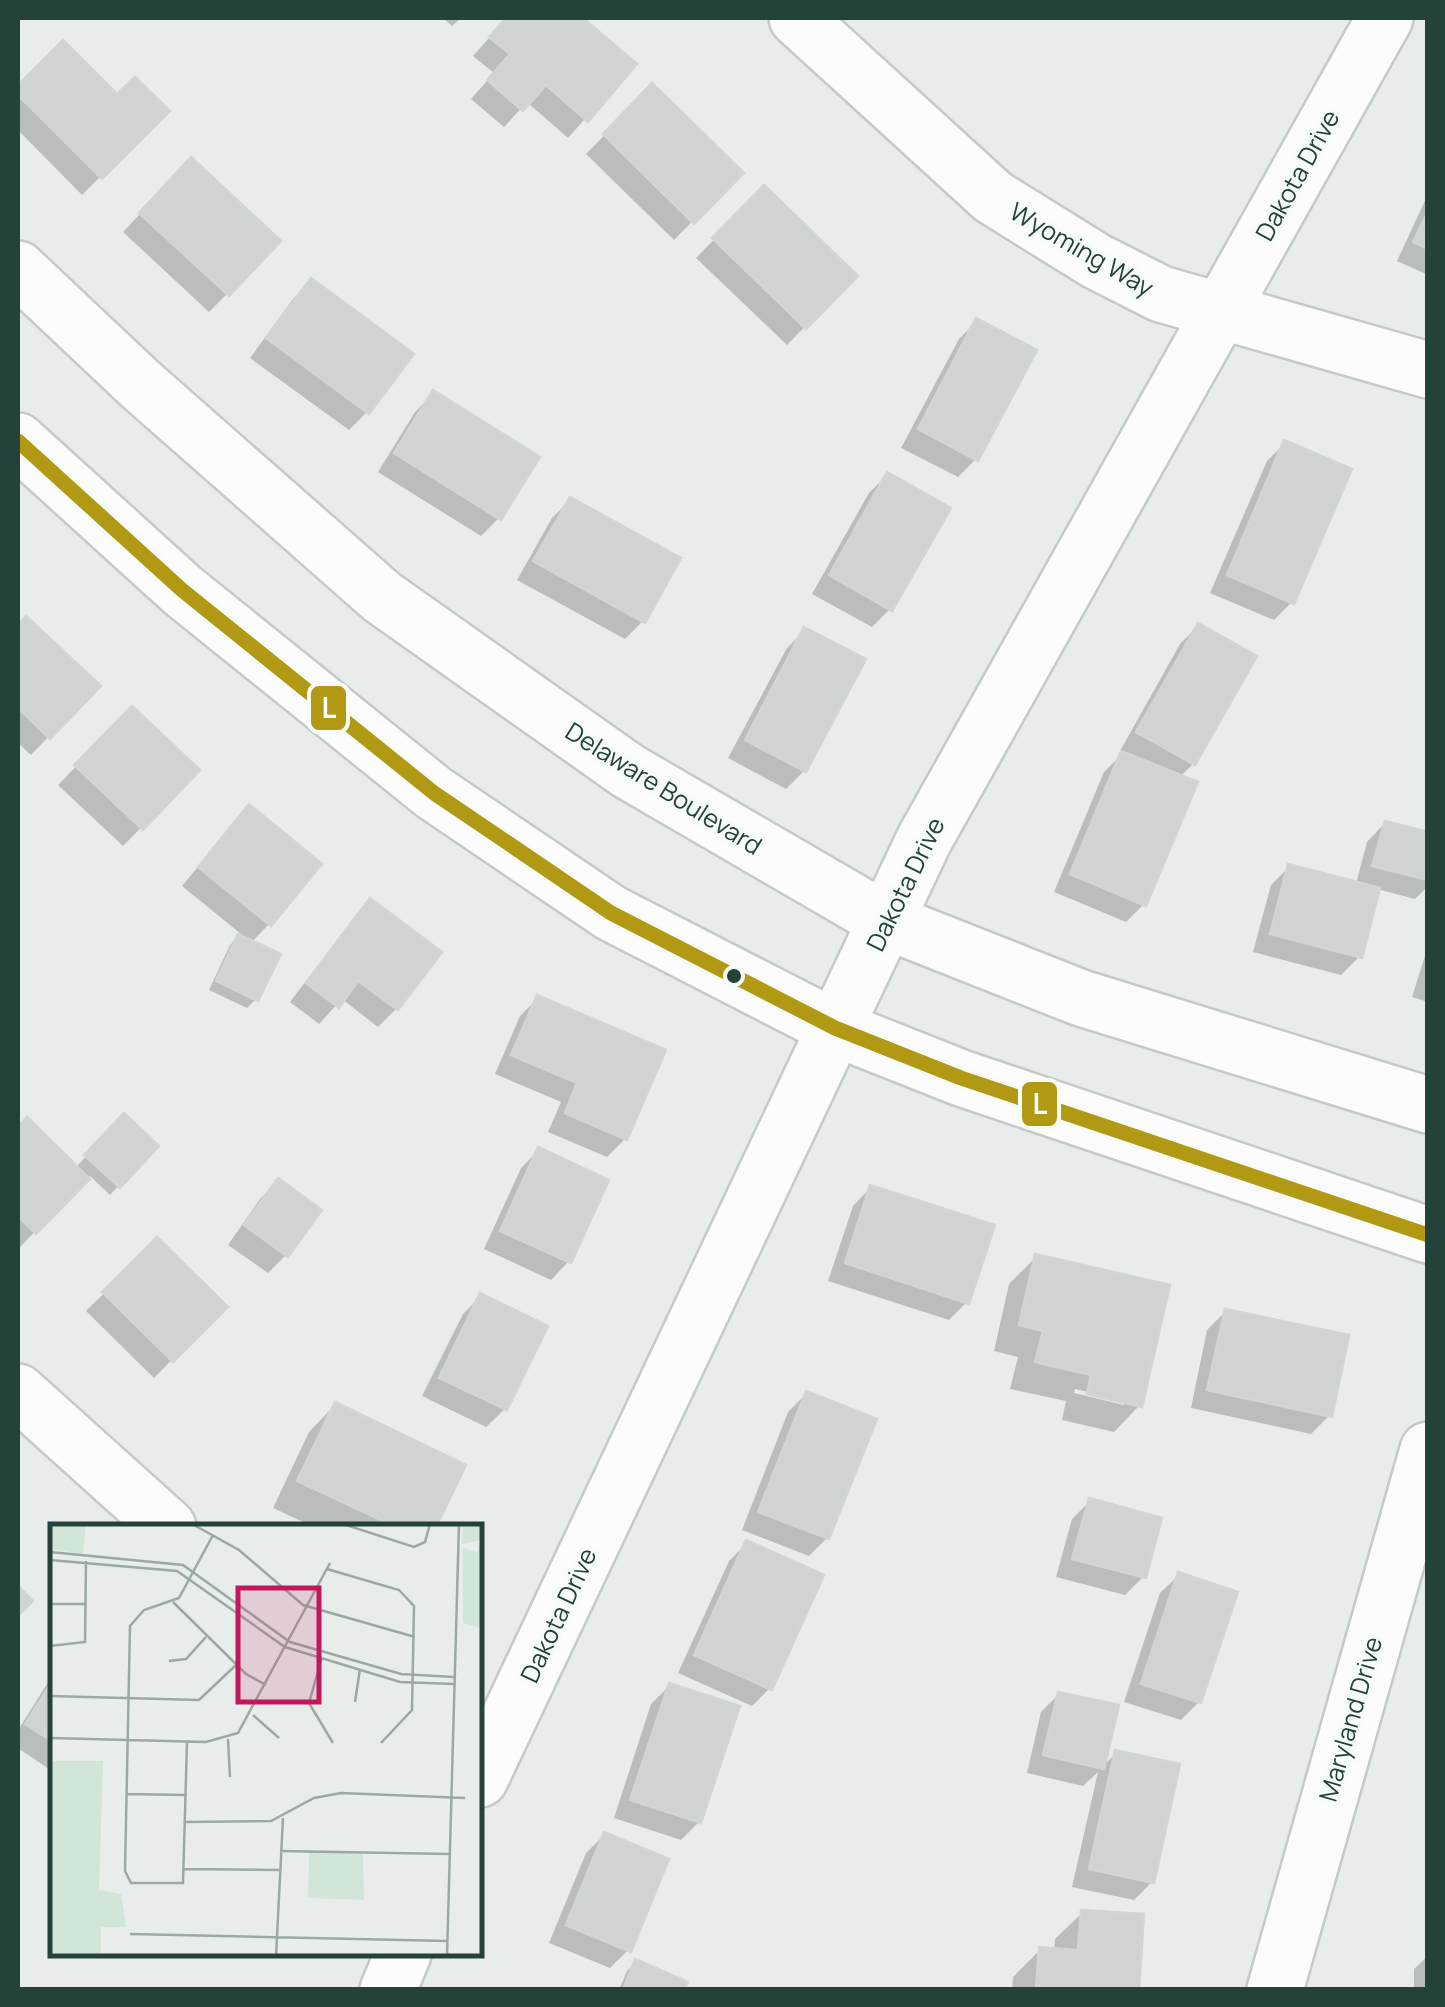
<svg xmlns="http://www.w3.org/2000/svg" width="1445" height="2007" font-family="Manrope,sans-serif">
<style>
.shadow{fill:#0003;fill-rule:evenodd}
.building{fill:#cfd4d2;stroke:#d1d6d4;stroke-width:2.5}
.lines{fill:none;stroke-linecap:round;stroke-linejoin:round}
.minor-casing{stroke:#c5cac8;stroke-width:60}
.minor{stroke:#fcfcfc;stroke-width:55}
.bus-1-casing{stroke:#f7fbf9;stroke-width:22}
.bus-1{stroke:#b29914;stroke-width:15}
.bus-dot{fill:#24423a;stroke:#f7fbf9;stroke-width:4}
.labels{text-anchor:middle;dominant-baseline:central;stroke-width:8;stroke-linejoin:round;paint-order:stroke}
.street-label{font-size:25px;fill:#24423a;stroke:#f7fbf9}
.inset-road{fill:none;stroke:#9aa9a4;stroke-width:2.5}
.view{fill:#c2185b;fill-opacity:0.15;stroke:#c2185b;stroke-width:5}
.inset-edge{fill:none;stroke:#24423a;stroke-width:5}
.line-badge{stroke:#f7fbf9;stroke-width:4}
.badge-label{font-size:28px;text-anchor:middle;font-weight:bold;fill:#fff}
</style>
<rect width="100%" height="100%" fill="#e8edeb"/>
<g class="shadow">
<polygon points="443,18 461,18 452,26"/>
<polygon points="507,18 580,18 634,64 568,138 527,102 504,127 471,99 494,73 473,56"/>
<polygon points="63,44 117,98 166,111 82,195 18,130 18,89"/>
<polygon points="652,87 740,173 674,240 586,154"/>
<polygon points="173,179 227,294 209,312 123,232"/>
<polygon points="764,188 854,276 787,345 696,258"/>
<polygon points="1428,194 1428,275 1397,261"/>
<polygon points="311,281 367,412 349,430 250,358 293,299"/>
<polygon points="977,321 976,459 958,477 901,448 959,339"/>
<polygon points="433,394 499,518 481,536 378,472 415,412"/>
<polygon points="1285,443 1292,602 1274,620 1210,593 1267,461"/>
<polygon points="887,475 890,609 872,627 812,594 869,493"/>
<polygon points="570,500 643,621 625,639 517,580 552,518"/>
<polygon points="26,619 97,686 31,755 18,743 18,628"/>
<polygon points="1198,626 1193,764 1180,777 1144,904 1126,922 1054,892 1104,772 1123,753 1120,751 1180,644"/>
<polygon points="805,630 804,771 786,789 728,758 787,648"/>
<polygon points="132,709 197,771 123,846 58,785"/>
<polygon points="1385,823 1428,834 1428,886 1415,899 1377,889 1359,957 1341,975 1253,952 1271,885 1289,867 1356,884 1367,842"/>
<polygon points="232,826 269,924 251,943 256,999 247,1008 209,990 230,945 241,934 182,886"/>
<polygon points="370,901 438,952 396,1009 378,1027 342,999 319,1024 290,1002 353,919"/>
<polygon points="1428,946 1428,1002 1412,997"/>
<polygon points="538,998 625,1139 607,1157 548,1132 561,1102 495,1074 520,1016"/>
<polygon points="124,1117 156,1146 110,1195 90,1176 18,1249 18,1130 27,1121 75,1168"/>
<polygon points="539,1150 569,1261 551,1280 484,1249 521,1168"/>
<polygon points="278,1181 286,1255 268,1273 228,1245 260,1199"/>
<polygon points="871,1187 967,1302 949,1320 828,1281 853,1206"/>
<polygon points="157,1241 224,1307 154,1378 86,1311"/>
<path d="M1036 1257 1140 1405 1114 1432 1062 1420 1066 1401 1010 1389 1018 1357 994 1351 1009 1284ZM1075 1389 1124 1400V1405L1074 1393Z"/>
<polygon points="481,1296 505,1409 486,1427 422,1396 463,1314"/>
<polygon points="1225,1312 1329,1416 1311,1434 1191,1408 1207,1330"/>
<polygon points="806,1394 827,1538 809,1556 742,1530 788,1412"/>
<polygon points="335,1405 434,1527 314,1527 273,1508 309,1432"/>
<polygon points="1090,1501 1143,1577 1125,1595 1056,1577 1072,1519"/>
<polygon points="747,1543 770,1688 752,1706 678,1673 729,1561"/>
<polygon points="1179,1575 1199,1702 1181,1720 1124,1702 1160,1593"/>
<polygon points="52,1676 52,1771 18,1748 18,1730"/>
<polygon points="669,1686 699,1822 681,1840 614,1818 651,1704"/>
<polygon points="1059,1694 1102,1767 1116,1753 1152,1882 1134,1900 1072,1887 1098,1772 1083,1786 1027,1773 1041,1712"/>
<polygon points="604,1835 628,1950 610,1968 549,1943 586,1853"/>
<polygon points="1082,1913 1136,1990 1012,1990 1013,1977 1040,1950 1054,1951 1055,1939"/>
<polygon points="1428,1956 1428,1990 1414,1990 1414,1969"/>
<polygon points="636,1962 682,1990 619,1990 627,1971"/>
</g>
<g class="building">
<polygon points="506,18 583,18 637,64 588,122 546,85 523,111 487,80 510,54 489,37"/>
<polygon points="63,40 117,94 135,77 170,111 102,179 18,95 18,85"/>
<polygon points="652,83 744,173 694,224 603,134"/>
<polygon points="191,157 281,241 229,296 139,213"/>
<polygon points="764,185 858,276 806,329 712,238"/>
<polygon points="1428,211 1428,249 1413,242"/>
<polygon points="311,278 414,354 369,414 266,338"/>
<polygon points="976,318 1037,350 978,461 918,429"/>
<polygon points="433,390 540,457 501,520 394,453"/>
<polygon points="1284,440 1352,469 1294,604 1227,575"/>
<polygon points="887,472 951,508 892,611 829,575"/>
<polygon points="570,497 681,558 645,623 533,561"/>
<polygon points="26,616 101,686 50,739 18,708 18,625"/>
<polygon points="1198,623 1257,656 1195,765 1136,732"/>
<polygon points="804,627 866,659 806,772 745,740"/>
<polygon points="132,706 200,770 143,830 74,765"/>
<polygon points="1121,751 1198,782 1146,906 1070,874"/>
<polygon points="249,804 322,864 271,926 198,867"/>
<polygon points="1385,821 1428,832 1428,880 1372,866"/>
<polygon points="1288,864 1380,888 1362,958 1270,934"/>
<polygon points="370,898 442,952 398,1010 358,981 339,1008 306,983"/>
<polygon points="238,934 281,954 258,1001 216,981"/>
<polygon points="537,995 666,1050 627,1140 565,1113 577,1083 511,1055"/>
<polygon points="124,1113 159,1146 120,1188 84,1155"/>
<polygon points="27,1117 90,1179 36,1234 18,1216 18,1127"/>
<polygon points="538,1147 609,1180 571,1263 500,1231"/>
<polygon points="278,1178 322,1210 288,1257 244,1225"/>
<polygon points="870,1185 995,1225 969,1304 845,1263"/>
<polygon points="157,1237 228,1307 173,1362 102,1292"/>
<polygon points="1035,1254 1170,1285 1142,1407 1087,1394 1091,1375 1035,1362 1043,1331 1019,1325"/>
<polygon points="480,1293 548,1326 507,1410 439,1378"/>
<polygon points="1225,1309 1349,1335 1332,1417 1207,1390"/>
<polygon points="806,1391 877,1419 829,1539 758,1512"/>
<polygon points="335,1402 466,1465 436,1527 396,1527 297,1481"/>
<polygon points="1089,1498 1162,1518 1146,1578 1072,1559"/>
<polygon points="746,1540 824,1575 772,1690 694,1655"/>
<polygon points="1178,1572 1238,1592 1201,1703 1141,1684"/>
<polygon points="18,1586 33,1601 18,1616"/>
<polygon points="52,1682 52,1741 25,1724"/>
<polygon points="669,1683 740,1706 701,1823 630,1800"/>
<polygon points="1058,1692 1119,1705 1104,1769 1043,1755"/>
<polygon points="1115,1750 1180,1764 1154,1883 1089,1869"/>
<polygon points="604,1832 669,1859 631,1952 566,1925"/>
<polygon points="1081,1910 1144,1914 1139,1990 1036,1990 1039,1947 1078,1950"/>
<polygon points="635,1959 688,1982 684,1990 623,1990"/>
</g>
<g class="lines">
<g class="minor-casing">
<g id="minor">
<polyline points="797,18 993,197 1096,261 1161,294 1428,370"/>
<polyline points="18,269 140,384 382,597 628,771 886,921 1081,998 1428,1105"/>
<polyline points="18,441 182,590 434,793 611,913 835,1028 961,1078 1428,1235"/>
<polyline points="18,1392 168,1527"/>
<polyline points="480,1779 924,840 1385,18"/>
<polyline points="388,1990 403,1954"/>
<polyline points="1275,1990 1428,1450"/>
</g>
</g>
<use href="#minor" class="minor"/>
<g class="bus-1-casing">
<polyline id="bus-1" points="18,441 182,590 434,793 611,913 835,1028 961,1078 1428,1235"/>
</g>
<use href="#bus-1" class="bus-1"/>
</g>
<circle class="bus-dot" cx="734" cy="976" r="9"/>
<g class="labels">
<g class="street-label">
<text transform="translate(1297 175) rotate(-61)">Dakota Drive</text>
<text transform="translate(1082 249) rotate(30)">Wyoming Way</text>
<text transform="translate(664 788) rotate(32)">Delaware Boulevard</text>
<text transform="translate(905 884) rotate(-64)">Dakota Drive</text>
<text transform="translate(558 1615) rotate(-65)">Dakota Drive</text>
<text transform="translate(1350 1719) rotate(-74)">Maryland Drive</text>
</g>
</g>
<g transform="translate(50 1524)">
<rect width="432" height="432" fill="#e8edeb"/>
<path d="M0 0H36L33 30 0 25ZM413 0H432V104L413 99V24L427 28 432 16 412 20ZM0 237H53L49 366 71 370 76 403H51V432H0ZM259 327 313 329 314 376 258 374Z" fill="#d1e6d8"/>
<path class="inset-road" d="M142 0 189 26 253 81 365 113M293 0 364 23 375 18 380 0M0 28 133 41 240 118 351 150 404 153M0 36 127 47 235 123 350 158 404 160M277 45 349 66 364 82 362 186 331 219M123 78 196 150 216 161M0 80H36M0 122 35 118 36 37M272 133 259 179 283 219M119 137 136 135 156 113M0 172 149 176 186 141M305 178 310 145M203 191 229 214M0 214 156 218 188 209 280 39M178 215 180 253M137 218 133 359H81L75 347 80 102 94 86 129 74 163 11M76 270 135 271M135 298 221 297 264 274 291 269 415 274M230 327 400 330M134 345 229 346M80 410 397 417M226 432 233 294M397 432 409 0"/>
<path class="view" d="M188 64H269V178H188Z"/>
<rect width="432" height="432" class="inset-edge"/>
</g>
<g class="line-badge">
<rect x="309" y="684" width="39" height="48" rx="10" fill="#b29914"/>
<rect x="1020" y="1080" width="39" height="48" rx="10" fill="#b29914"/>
</g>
<g class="badge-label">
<text x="329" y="718">L</text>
<text x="1040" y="1114">L</text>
</g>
<rect width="1445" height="2007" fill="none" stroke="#24423a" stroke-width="40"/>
</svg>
